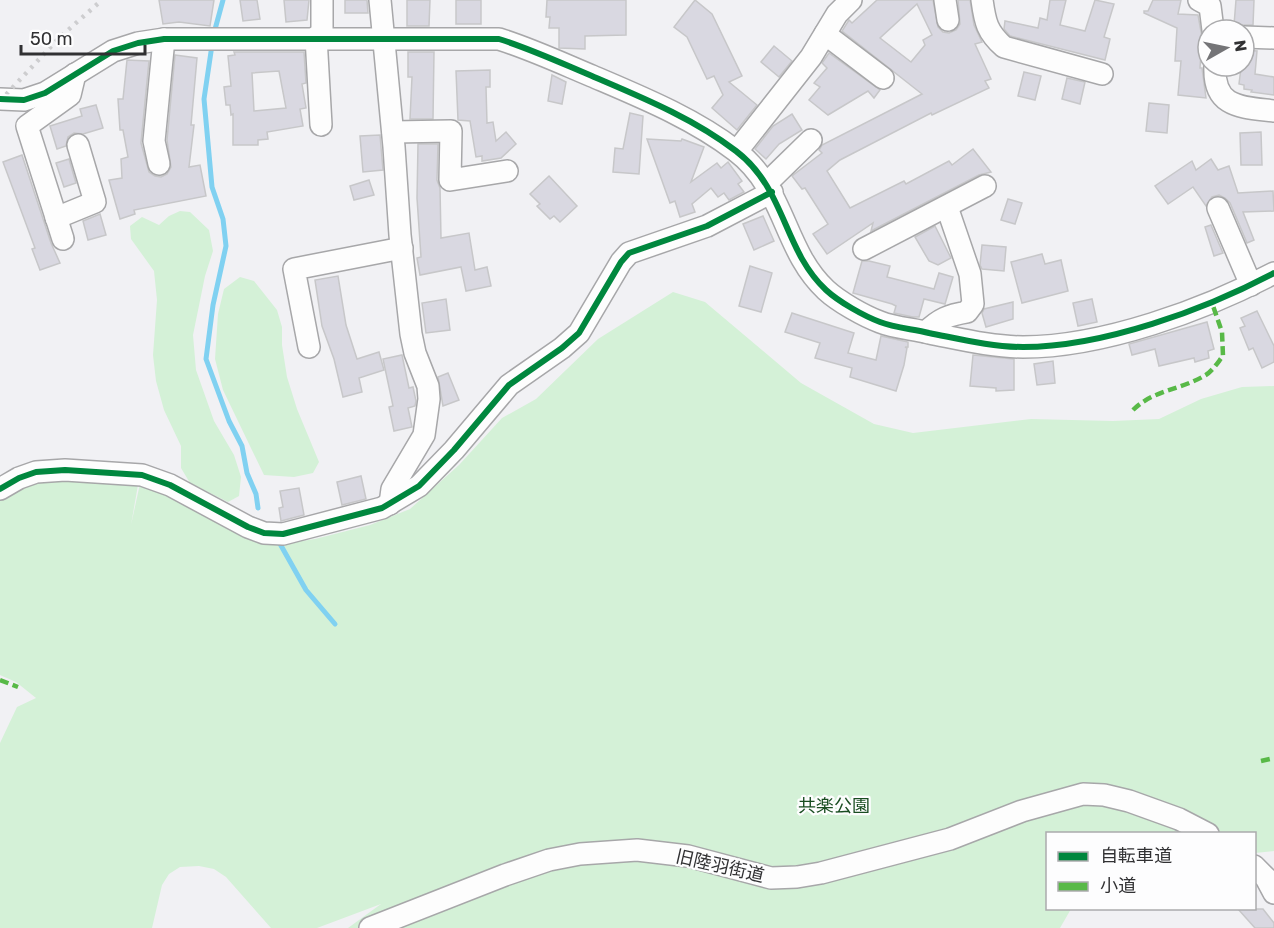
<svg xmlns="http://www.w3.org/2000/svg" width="1274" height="928" font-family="Rubik,'Noto Sans JP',sans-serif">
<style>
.green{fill:#d4f1d7}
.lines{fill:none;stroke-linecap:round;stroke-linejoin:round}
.stream{stroke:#80d1f1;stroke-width:5}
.building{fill:#d9d8e1;stroke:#c7c7c9;stroke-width:1.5;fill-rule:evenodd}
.minor-casing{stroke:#a7a7a9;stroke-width:24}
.minor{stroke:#fdfdfd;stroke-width:21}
.rail{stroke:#cdcdcf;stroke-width:4.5;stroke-dasharray:3 6;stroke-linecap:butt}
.quiet{stroke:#58b947;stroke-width:4.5;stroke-dasharray:9 4.5;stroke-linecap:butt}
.cycleway-casing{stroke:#fdfdfe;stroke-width:10}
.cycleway{stroke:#00873e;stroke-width:6}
.labels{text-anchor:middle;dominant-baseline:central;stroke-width:4.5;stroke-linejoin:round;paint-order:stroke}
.park-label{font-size:18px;fill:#194d21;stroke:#fdfdfe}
.street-label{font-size:18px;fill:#313133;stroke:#fdfdfe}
</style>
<rect width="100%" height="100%" fill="#f1f1f4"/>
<g class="green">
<polygon points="180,211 190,212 209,230 213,251 205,276 193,335 196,370 214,421 234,455 241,477 239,496 228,502 190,483 181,468 181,446 164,410 156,381 153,355 157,300 154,271 131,239 130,226 142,217 159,225 169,216"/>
<polygon points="240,277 254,281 277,310 282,327 282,345 287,377 297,409 319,462 313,473 294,477 264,475 223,390 215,359 218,314 224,289"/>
<polygon points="673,292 705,302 801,383 874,424 913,433 1031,419 1113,421 1159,419 1201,399 1242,387 1274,386 1274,851 1255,853 1254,834 1048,834 1048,908 1071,909 1060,928 348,928 381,904 317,928 271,928 226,877 214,869 199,866 180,867 169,874 162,885 152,928 0,928 0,743 17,707 36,698 16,682 0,675 0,497 46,477 139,479 131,525 141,479 281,544 315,539 370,525 410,509 459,465 502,418 536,399 598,339"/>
</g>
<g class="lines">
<g class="stream">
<polyline points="214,33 223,0"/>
<polyline points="212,45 204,99 212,187 223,219 226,246 213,305 206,359 229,421 242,446 247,473 256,494 258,508"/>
<polyline points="279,542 306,590 335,624"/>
</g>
</g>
<g class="building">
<polygon points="159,0 214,0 210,26 179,22 163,24"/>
<polygon points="240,0 257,0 260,19 243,21"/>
<polygon points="284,0 309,0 307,20 286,22"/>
<polygon points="345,0 367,0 368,13 345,13"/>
<polygon points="407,0 430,0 429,26 407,26"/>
<rect x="456" y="0" width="25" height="24"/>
<polygon points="547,0 626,0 626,35 585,36 585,49 559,48 559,28 549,28 550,17 546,17"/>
<polygon points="695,0 712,14 742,76 729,82 757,105 737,130 712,108 723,95 714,76 707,79 687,37 674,27"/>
<path d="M877 0H933L938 27 943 32 949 33 956 30 960 24 958 0H970L974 25 982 42 975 44 991 79 985 81 989 88 932 115 931 113 840 160 827 171 850 208 904 181 906 184 949 161 952 165 973 149 991 172 979 175 871 231 873 223 827 254 813 234 828 224 805 188 802 189 792 176 822 153 819 150 822 145 922 94 842 31 849 20 852 23ZM917 4 932 35 923 40 925 45 911 62 880 38Z"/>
<polygon points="1050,0 1066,0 1060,25 1085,31 1095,0 1114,4 1104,37 1110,39 1105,60 1010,36 1004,29 1005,21 1038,28 1040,18 1047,20"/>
<polygon points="1153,0 1181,0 1178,14 1198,15 1202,37 1200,68 1202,68 1206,98 1178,95 1181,61 1175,61 1177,28 1144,13 1144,11 1148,11"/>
<polygon points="1236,0 1254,0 1253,25 1234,25"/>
<polygon points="774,46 792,61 779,77 761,62"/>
<polygon points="1244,50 1257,51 1255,74 1274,77 1274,95 1251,92 1252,90 1244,89 1244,85 1239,84 1241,68 1244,69"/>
<path d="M234 52H304L306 83 302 84 306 108 300 109 303 126 267 132 268 139 258 140V145H233V114L231 115 230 105H226L224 87 231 86 228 56 235 55ZM279 71 286 108 254 111 252 73Z"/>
<polygon points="408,52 434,52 433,119 410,119 412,77 408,77"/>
<polygon points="829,53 880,90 874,98 868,91 828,115 809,100 820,87 814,83 827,68 822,63"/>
<polygon points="175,55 197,58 191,125 194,125 189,167 200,165 206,196 134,210 135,214 120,219 109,180 122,178 121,159 128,157 123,130 120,130 118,99 123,99 127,60 149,61 141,143 149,172 155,176 161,177 167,174 171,167 167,140"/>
<polygon points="490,70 490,87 486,87 487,123 493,122 496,141 506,132 516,144 501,158 482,161 482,156 476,157 470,121 458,120 456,71"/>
<polygon points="1024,72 1041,76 1035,100 1018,96"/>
<polygon points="552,75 566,82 562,104 548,101"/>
<polygon points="1067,78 1085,82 1080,104 1062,99"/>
<polygon points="1149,103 1169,105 1167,133 1146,131"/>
<polygon points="96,105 103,128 83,134 74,133 68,137 66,146 57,149 50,126 82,116 80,109"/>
<polygon points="630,113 643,116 639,174 613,172 615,148 623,149"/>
<polygon points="792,114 802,130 779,144 766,159 755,149 773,126"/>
<polygon points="1261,132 1262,165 1241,165 1240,133"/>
<polygon points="380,135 383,170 363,172 360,136"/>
<polygon points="647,139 681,141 682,139 704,147 691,182 717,163 721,168 728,162 742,181 738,184 744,192 729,200 724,193 718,197 711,188 692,204 695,212 680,217 675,201 670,203"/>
<polygon points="418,144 438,144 437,180 440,188 441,238 469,233 475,270 487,267 491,286 466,291 461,267 420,275 417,258 421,257 417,198"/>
<polygon points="22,155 51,243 60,263 40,270 32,249 35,248 3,162"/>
<polygon points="69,159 76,183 64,187 56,163"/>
<polygon points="1211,159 1218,170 1229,166 1238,193 1273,191 1274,211 1243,212 1254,240 1247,243 1230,203 1225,198 1219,195 1212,197 1206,206 1193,187 1168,204 1155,186 1192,161 1196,170"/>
<polygon points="549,176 577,206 560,222 554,216 550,219 537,206 540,204 530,194"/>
<polygon points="369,180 374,195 354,200 350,186"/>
<polygon points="1008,199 1022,203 1015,224 1001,220"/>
<polygon points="100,214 106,235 88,240 83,221"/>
<polygon points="763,216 774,241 754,250 743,224"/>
<polygon points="1211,225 1223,253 1214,256 1205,227"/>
<polygon points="935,226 951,258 938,265 929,261 915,237"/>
<polygon points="982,245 1006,247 1004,271 982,269 980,265"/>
<polygon points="1042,254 1045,264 1061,260 1068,291 1022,303 1011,262"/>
<polygon points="869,261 890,266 887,277 934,289 939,273 953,277 945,304 924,299 919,317 913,317 894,313 896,306 892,304 853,293 862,261"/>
<polygon points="750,266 772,273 761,312 739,306"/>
<polygon points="338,276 346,325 357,359 379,352 384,370 359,378 362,392 343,397 334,359 322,326 315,280"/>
<polygon points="446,299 450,330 426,333 422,303"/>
<polygon points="1092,299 1097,322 1078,326 1073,303"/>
<polygon points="1013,302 1013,319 986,327 982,313 984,309"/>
<polygon points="1257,311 1274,346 1274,362 1262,368 1253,348 1249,350 1240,328 1245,326 1241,318"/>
<polygon points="792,313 854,333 848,353 876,360 881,336 908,342 908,347 905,347 907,348 904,365 896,391 850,377 852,368 815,358 820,343 785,332"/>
<polygon points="1207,322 1214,349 1208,351 1209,358 1195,362 1194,358 1159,366 1155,349 1132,355 1129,344"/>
<polygon points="402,355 409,388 413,387 416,401 415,406 408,408 412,427 394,431 389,407 393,406 383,359"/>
<polygon points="973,355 1014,359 1014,390 996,391 996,388 970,386"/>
<polygon points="1053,361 1055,383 1037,385 1034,364"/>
<polygon points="448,373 459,400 443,406 438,377"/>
<polygon points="361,476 366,499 342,505 337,482"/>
<polygon points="299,488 304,515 281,521 279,508 283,507 280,491"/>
<polygon points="1238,909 1263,909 1274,923 1274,928 1255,928"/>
</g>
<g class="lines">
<g class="minor-casing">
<g id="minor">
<polyline points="380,0 394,147 400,235 411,334 415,353 428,386 429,399 424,435 392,489 390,504"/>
<polyline points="945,0 948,20"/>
<path d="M982 0C985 22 987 32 1004 47L1102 74"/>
<polyline points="1199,0 1210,6 1213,30"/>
<polyline points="825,34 883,78"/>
<polyline points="316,37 321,125"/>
<polyline points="322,37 322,0"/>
<polyline points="1244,37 1274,38"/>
<path d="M1215 66C1213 108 1241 107 1274 111"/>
<path d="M0 99 24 100 45 93 113 51 138 43 164 39H499C531 49 561 63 592 76 641 97 693 118 736 151 786 189 783 250 826 290 839 302 864 316 880 322 895 328 914 329 929 333 960 339 992 347 1023 347 1103 347 1204 310 1274 273"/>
<polyline points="393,132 451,131 450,180 507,171"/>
<polyline points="737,151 811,57 837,14 851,0"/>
<polyline points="159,164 154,141 164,39"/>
<polyline points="767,183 811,140"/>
<polyline points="1218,208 1251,285"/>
<polyline points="56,218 95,202 78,145"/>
<polyline points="63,239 27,126 70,95 75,74"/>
<polyline points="864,249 985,186"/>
<path d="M926 332C939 319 949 315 967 312L973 304 970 274 947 207"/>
<polyline points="309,347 294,269 402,248"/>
<polyline points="0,489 19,478 36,472 65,470 142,475 170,485 248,527 264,533 283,534 382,508 419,486 454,450 509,385 562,348 579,333 621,262 629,253 707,226 772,192"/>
<polyline points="1254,866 1266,878 1274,893"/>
<polyline points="370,928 505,875 549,860 580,854 637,850 688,856 771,878 797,877 821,873 950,839 1022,811 1083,794 1104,795 1129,801 1179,819 1208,834"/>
</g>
</g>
<use href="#minor" class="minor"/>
<polyline class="rail" points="0,101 59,38 102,0"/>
<g class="quiet">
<path d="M1133 410C1153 390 1180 390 1204 376 1212 372 1218 362 1223 356L1222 332 1212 303"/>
<polyline points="0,680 18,687"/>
<polyline points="1261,761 1274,758"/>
</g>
<g class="cycleway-casing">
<g id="cycleway">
<path d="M0 99 24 100 45 93 113 51 138 43 164 39H499C531 49 561 63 592 76 641 97 693 118 736 151 786 189 783 250 826 290 839 302 864 316 880 322 895 328 914 329 929 333 960 339 992 347 1023 347 1103 347 1204 310 1274 273"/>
<polyline points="0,489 19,478 36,472 65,470 142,475 170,485 248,527 264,533 283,534 382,508 419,486 454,450 509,385 562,348 579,333 621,262 629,253 707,226 772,192"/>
</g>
</g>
<use href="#cycleway" class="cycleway"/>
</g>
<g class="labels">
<g class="park-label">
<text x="834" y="806">共楽公園</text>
</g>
<g class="street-label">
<text transform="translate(720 866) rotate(13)">旧陸羽街道</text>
</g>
</g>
<rect x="1046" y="832" width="210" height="78" fill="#fdfdfe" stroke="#ababad" stroke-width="1.5"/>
<rect x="1058" y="852" width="30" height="9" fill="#00873e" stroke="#ababad" stroke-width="1.5"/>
<text x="1100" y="862" font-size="18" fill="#313133">自転車道</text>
<rect x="1058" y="882" width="30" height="9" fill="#58b947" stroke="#ababad" stroke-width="1.5"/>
<text x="1100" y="892" font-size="18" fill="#313133">小道</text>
<g transform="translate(1226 48) rotate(81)"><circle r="28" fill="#fdfdfe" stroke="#ababad" stroke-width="1.5"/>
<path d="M0-4.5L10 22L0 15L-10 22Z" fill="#747477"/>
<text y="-9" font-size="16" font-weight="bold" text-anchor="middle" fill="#313133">N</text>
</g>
<path d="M21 45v9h124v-9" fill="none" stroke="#313133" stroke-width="3"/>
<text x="30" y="45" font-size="18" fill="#313133" stroke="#fdfdfe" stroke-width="4.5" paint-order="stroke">50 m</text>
</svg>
